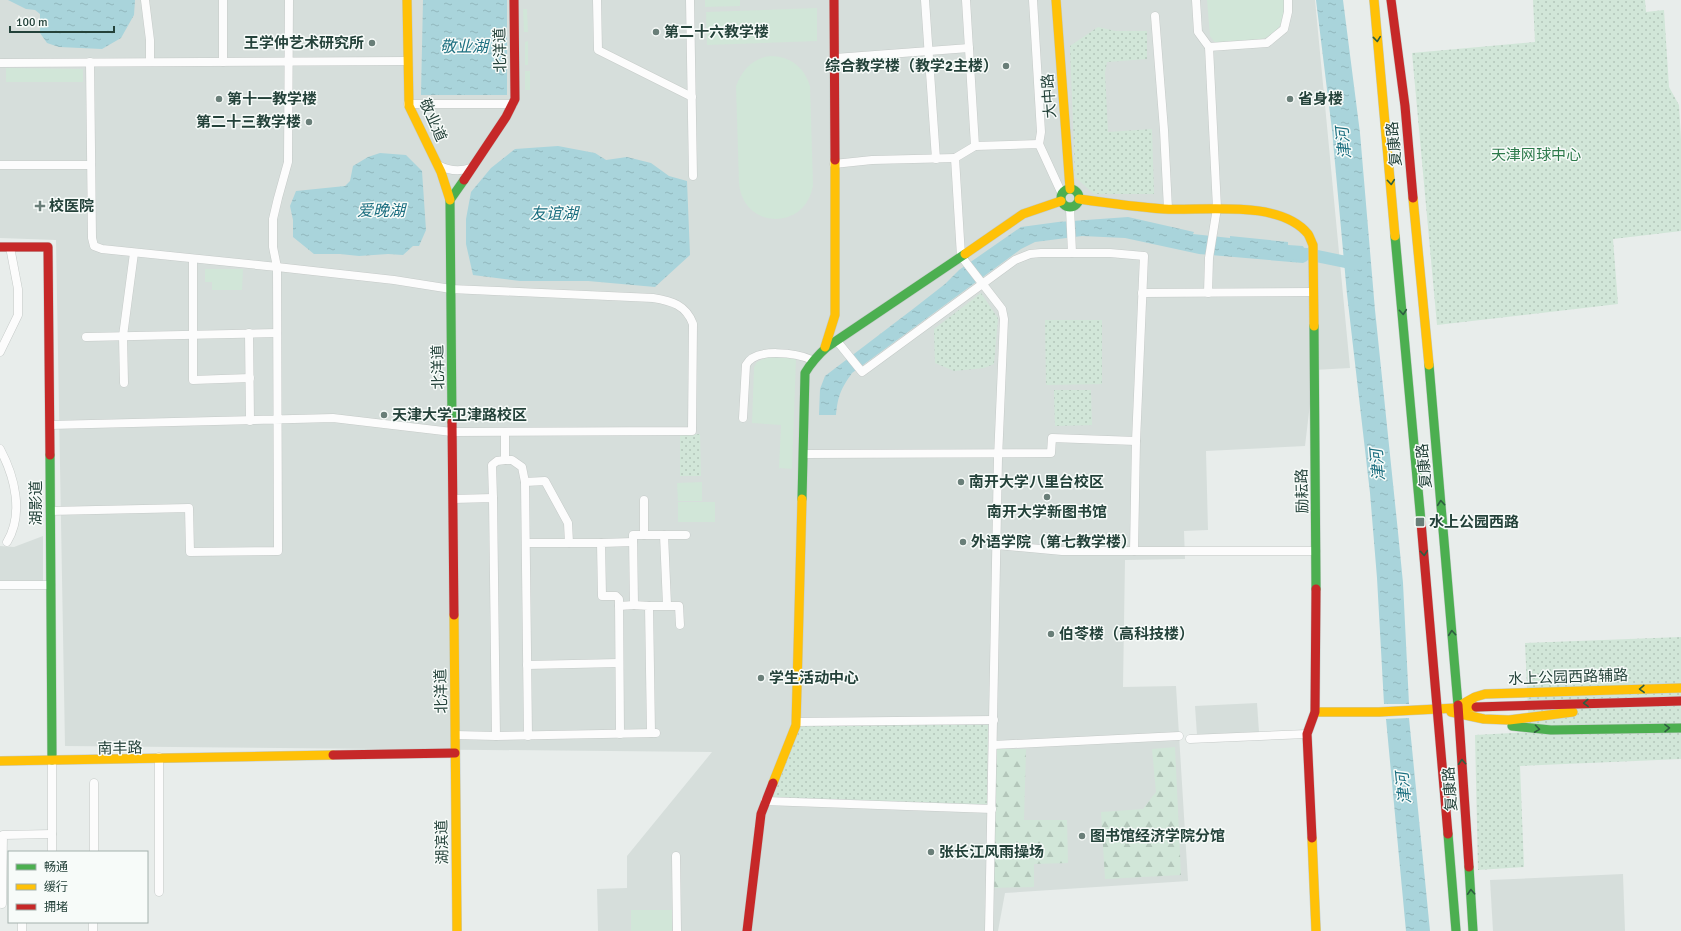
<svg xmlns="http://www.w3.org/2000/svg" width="1681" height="931" font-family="Signika,'Noto Sans SC',sans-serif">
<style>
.built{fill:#d6dedb}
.grass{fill:#d1e6d8}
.forest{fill:url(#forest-firs)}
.park{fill:url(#park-dots)}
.water{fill:url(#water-ripples)}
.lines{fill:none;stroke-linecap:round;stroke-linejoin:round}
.river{stroke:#a9d4db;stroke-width:12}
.street-casing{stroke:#c5cac8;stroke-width:9}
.fast-casing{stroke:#c3cbc8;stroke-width:10}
.slow-casing{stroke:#c3cbc8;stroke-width:10}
.jam-casing{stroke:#c3cbc8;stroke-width:10}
.street{stroke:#fcfcfc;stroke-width:8}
.fast{stroke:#4caf50;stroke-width:9}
.slow{stroke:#ffc107;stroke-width:9}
.jam{stroke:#c62828;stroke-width:9}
.oneway{stroke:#2e5d40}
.poi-dot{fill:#697e78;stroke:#f7fbf9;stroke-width:1.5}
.labels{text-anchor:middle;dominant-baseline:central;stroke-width:3;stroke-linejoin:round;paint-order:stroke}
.poi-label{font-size:15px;font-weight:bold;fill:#24423a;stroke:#f7fbf9;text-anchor:start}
.street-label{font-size:15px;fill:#24423a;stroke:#f7fbf9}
.park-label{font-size:15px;fill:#2d7a4b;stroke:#f7fbf9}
.water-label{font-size:16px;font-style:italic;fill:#1c6f80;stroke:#f7fbf9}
</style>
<defs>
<pattern id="forest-firs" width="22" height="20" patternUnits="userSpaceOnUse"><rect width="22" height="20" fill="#d1e6d8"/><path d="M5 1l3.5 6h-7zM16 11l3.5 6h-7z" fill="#b3c6ba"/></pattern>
<pattern id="park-dots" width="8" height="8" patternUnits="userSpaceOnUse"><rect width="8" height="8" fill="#d1e6d8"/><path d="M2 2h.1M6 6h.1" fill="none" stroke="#b3c6ba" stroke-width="1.8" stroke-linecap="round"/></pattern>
<pattern id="water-ripples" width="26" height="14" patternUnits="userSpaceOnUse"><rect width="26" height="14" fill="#a9d4db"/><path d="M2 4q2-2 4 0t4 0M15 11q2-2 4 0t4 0" fill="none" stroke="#91b7bd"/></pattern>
</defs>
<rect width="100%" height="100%" fill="#e8edeb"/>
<g class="built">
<polygon points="0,0 1315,0 1350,368 1314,370 1305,446 1206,451 1208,530 1184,531 1185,559 1125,560 1123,687 1176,686 1188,881 1005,893 998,931 598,931 597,889 627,888 627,856 712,752 65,746 56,240 0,238"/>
<polygon points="43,536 43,581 0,581 0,546 14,547"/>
<polygon points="1257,703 1259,732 1197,735 1195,706"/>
<polygon points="1623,874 1625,931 1493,931 1490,880"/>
</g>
<g class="grass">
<polygon points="705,0 740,0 740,6 705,7"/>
<path d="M1207 0H1284C1288 46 1249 42 1216 44L1210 36Z"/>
<polygon points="817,8 817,41 707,45 706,12"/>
<polygon points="523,9 527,9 528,32 524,32"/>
<polygon points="528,41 528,65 525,65 525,42"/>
<path d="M770 56C790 56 804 67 810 86L813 185C806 231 743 230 739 183L736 86C742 70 753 58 770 56Z"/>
<polygon points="6,68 83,69 83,82 6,82"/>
<rect x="525" y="71" width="5" height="19"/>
<polygon points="205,269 243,269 242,290 212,290 212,282 205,282"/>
<polygon points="767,357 796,358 792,469 779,468 781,425 752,423 754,367 757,362"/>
<polygon points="702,482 702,501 678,501 677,483"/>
<rect x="678" y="502" width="37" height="20"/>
<rect x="631" y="910" width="41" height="21"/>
</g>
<g class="forest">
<polygon points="1175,747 1181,875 1105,879 1101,812 1143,809 1156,792 1152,749"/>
<polygon points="992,749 1026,749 1024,820 1067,820 1068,863 1034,864 1034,887 990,888"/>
</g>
<g class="park">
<polygon points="1533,0 1645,0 1646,12 1664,10 1669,87 1679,105 1681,139 1681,231 1613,239 1618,304 1437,325 1412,53 1535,42"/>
<polygon points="1098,27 1115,31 1147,31 1147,59 1107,62 1105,73 1108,132 1152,129 1154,194 1094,194 1075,177 1070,46"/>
<polygon points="981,293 998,318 994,364 984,368 954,371 935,363 934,329"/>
<polygon points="1045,320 1102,320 1102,384 1046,385"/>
<polygon points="1054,390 1091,390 1092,425 1055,426"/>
<polygon points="700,434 701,476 680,476 680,435"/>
<polygon points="1681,637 1681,759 1520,766 1524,867 1478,870 1475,735 1529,732 1525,643"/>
<polygon points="799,725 988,725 987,807 771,798"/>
</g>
<g class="water">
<polygon points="8,0 135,0 134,15 121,38 102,49 59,47 47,43 40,33 40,14 35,10 26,9"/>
<polygon points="423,0 507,0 507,95 421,95"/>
<polygon points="1316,0 1343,0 1360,133 1375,310 1398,532 1403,583 1409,704 1384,704 1377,578 1370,493 1347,294 1332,130"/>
<polygon points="558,146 595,153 606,160 627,157 651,163 669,176 687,181 690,255 655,287 588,281 520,281 473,275 466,244 466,219 471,192 491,168 515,149"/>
<polygon points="380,153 406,155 422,171 426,230 419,246 413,246 403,255 388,254 359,256 340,254 314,254 293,237 293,220 290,206 296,191 345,186 350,181 353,166 368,157"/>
<path d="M1128 217 1194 232 1193 234 1230 238V236L1288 242V245L1303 246 1307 254V261L1303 263 1199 254 1125 238 1082 236 1035 242 1021 249 852 373C841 389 838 395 836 415H819L820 389 825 376 913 309 945 284 959 270 1021 227 1058 222Z"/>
<polygon points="1409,718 1430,931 1406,931 1386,719"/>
</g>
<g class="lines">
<polyline class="river" points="1290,253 1307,254 1356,264"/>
<g class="street-casing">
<g id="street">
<polyline points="145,0 150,40 150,61"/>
<polyline points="597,0 598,50 692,97"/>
<polyline points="690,0 693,176"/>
<polyline points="925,0 936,159"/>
<polyline points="966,0 975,146"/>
<polyline points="1033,0 1041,132 1039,144"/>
<polyline points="1196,0 1198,32 1209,47 1267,43 1284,29 1288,12 1288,0"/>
<polyline points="1155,16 1164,130 1168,209"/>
<polyline points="835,58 969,48"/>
<polyline points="90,62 92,238 94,246 102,249 277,267 273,247 273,219 278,198 288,162 289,0"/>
<polyline points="223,62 223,0"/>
<polyline points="0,63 408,61"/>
<polyline points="408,104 513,104"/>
<polyline points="834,164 872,160 955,158"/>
<polyline points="0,165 91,165"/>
<path d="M438 165C449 171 459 172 471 168"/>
<polyline points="1070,208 1072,253"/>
<polyline points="193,260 193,380 250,378"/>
<polyline points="1142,293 1313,292"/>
<polyline points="1208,293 1209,258 1217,208 1209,47"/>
<polyline points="249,333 250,421"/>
<polyline points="86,337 277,333"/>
<polyline points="837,341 862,372 1015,260 1030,254 1041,253 1110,253 1144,256 1136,441 1134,551"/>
<polyline points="0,352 18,315 18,289 10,247"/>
<polyline points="124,383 123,336 134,253"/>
<path d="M743 418 746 365C755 347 797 353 812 360"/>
<path d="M50 425 333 418 452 432 692 431 693 324C686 305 672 301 653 298L451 289 394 280 277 267 278 551 190 552 189 508 50 511"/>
<polyline points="505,432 505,460 512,460 522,467 525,482 545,481 568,523 569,543"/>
<path d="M0 449C15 477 24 514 7 542"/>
<polyline points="803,454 1051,453 1052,438 1136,441"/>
<polyline points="525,482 528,736"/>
<polyline points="493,498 492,465 497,461 505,460"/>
<polyline points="453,499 493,498 496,736"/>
<polyline points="644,500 644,535 633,535 634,605 649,606 651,733"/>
<polyline points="644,535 686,535"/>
<polyline points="664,535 667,605"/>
<polyline points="528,543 601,543"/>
<polyline points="997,545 1062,551 1316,551"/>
<polyline points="0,585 51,585"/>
<polyline points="619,606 634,605"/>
<polyline points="649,606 679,606 680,625"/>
<polyline points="527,665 619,663"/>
<polyline points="796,722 994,720"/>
<polyline points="620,734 619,599 616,596 602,596 601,543 633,542"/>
<polyline points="455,735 496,736 656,733"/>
<polyline points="1190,739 1307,734"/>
<polyline points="993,745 1179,736"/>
<polyline points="159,757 159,892"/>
<polyline points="52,760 52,852"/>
<polyline points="765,801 992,809"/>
<polyline points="94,852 94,783"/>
<polyline points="676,856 677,931"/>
<polyline points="2,904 3,835 52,834"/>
<polyline points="22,922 22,931"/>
<polyline points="93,922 93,931"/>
<polyline points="989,931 998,458 1004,319 1002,309 961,256 955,158 975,146 1039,144 1062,194"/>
</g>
</g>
<g class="fast-casing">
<g id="fast">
<circle cx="1070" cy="198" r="9"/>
<polyline points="1395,236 1421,522"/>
<polyline points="1314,326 1316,589"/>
<polyline points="1429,365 1458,705"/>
<polyline points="452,422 450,200 464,180"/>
<polyline points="50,455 52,760"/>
<path d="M802 499 805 373C811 363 818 355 827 347L965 254"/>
<polyline points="1512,726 1551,730 1681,728"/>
<polyline points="1448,834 1456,931"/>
<polyline points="1469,867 1473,931"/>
</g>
</g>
<g class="slow-casing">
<g id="slow">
<polyline points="407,0 409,106 441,172 450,200"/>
<polyline points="1056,0 1070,189"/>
<polyline points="1374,0 1395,236"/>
<polyline points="1413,198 1429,365"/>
<path d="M1079 199C1107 203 1136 207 1164 209 1204 211 1280 199 1308 234 1310 237 1311 241 1313 245L1314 326"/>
<polyline points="965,254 1023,214 1061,201"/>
<polyline points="825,347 835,315 835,160"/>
<polyline points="454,615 457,931"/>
<polyline points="1459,706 1475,697 1485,694 1681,688"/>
<polyline points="1315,712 1379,712 1476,707"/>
<polyline points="1451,712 1484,719 1509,720 1573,712"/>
<polyline points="0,761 333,755"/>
<polyline points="773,783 796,725 802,499"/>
<polyline points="1312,838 1316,931"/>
</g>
</g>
<g class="jam-casing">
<g id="jam">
<polyline points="834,0 835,160"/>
<polyline points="1391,0 1405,106 1413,198"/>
<polyline points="464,180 506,117 515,99 514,0"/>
<polyline points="0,247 48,247 50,455"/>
<polyline points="452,422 454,615"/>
<polyline points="1421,522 1448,834"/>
<polyline points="1458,705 1469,867"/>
<polyline points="1476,707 1681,701"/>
<polyline points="333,755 455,753"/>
<polyline points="1312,838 1307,734 1315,712 1316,589"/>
<polyline points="747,931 761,814 773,783"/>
</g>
</g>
<use href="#street" class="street"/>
<use href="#fast" class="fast"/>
<use href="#slow" class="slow"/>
<use href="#jam" class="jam"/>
</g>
<defs><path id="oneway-chevron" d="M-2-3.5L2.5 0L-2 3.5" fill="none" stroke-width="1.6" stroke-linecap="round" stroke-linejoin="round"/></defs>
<g class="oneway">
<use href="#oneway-chevron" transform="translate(1377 39) rotate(84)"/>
<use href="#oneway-chevron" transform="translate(1391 182) rotate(85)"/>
<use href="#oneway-chevron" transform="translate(1403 312) rotate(85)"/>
<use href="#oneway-chevron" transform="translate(1441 503) rotate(-95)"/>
<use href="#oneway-chevron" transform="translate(1424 553) rotate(85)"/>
<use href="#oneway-chevron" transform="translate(1452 633) rotate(-95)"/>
<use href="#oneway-chevron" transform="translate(1642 689) rotate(178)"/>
<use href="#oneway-chevron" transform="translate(1586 703) rotate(178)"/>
<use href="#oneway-chevron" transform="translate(1667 728) rotate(-1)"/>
<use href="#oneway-chevron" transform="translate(1537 729) rotate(8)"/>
<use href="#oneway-chevron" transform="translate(1462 762) rotate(-94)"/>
<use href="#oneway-chevron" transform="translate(1471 892) rotate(-93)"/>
</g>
<g class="poi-dot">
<circle cx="656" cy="32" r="4"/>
<circle cx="372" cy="43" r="4"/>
<circle cx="1006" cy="66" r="4"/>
<circle cx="219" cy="99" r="4"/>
<circle cx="1290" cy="99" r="4"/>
<circle cx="309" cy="122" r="4"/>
<path d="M38 200h4v4h4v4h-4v4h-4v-4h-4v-4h4z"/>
<circle cx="384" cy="415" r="4"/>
<circle cx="961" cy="482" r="4"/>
<circle cx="1047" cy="497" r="4"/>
<rect x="1415" y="517" width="10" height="10" rx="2"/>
<circle cx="963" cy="542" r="4"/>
<circle cx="1051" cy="634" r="4"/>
<circle cx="761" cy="678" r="4"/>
<circle cx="1082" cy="836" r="4"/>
<circle cx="931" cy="852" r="4"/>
</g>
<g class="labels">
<g class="poi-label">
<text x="664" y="32">第二十六教学楼</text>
<text x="364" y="43" text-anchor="end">王学仲艺术研究所</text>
<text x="998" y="66" text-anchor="end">综合教学楼（教学2主楼）</text>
<text x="227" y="99">第十一教学楼</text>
<text x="1298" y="99">省身楼</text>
<text x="301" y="122" text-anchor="end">第二十三教学楼</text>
<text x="49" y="206">校医院</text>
<text x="392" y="415">天津大学卫津路校区</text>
<text x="969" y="482">南开大学八里台校区</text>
<text x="1047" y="512" text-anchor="middle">南开大学新图书馆</text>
<text x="1429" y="522">水上公园西路</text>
<text x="971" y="542">外语学院（第七教学楼）</text>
<text x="1059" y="634">伯苓楼（高科技楼）</text>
<text x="769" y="678">学生活动中心</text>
<text x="1090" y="836">图书馆经济学院分馆</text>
<text x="939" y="852">张长江风雨操场</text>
</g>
<g class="street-label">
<text transform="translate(500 50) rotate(-91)">北洋道</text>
<text transform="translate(1049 96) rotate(-94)">大中路</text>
<text transform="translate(433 120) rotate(66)">敬业道</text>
<text transform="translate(1394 144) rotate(-95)">复康路</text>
<text transform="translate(438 367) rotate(-91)">北洋道</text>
<text transform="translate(1424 466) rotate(-95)">复康路</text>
<text transform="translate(1302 491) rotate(-91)">励耘路</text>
<text transform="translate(36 503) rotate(-90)">湖影道</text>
<text transform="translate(1568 677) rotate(-2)">水上公园西路辅路</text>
<text transform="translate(441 691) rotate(-91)">北洋道</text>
<text transform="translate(120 748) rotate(-1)">南丰路</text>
<text transform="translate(1450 789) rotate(-94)">复康路</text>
<text transform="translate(442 842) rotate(-91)">湖滨道</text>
</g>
<g class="park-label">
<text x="1536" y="155">天津网球中心</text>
</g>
<g class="water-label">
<text x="464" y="47">敬业湖</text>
<text transform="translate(1344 143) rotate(-96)">津河</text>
<text x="381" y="211">爱晚湖</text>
<text x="554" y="214">友谊湖</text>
<text transform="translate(1378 465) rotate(-95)">津河</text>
<text transform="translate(1404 788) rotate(-96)">津河</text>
</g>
</g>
<rect x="8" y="851" width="140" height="72" fill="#f7fbf9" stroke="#a3b1ad"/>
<rect x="16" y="864" width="20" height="6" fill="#4caf50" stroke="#a3b1ad"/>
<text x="44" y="871" font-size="12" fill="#24423a">畅通</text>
<rect x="16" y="884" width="20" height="6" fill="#ffc107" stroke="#a3b1ad"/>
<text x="44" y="891" font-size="12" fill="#24423a">缓行</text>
<rect x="16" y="904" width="20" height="6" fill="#c62828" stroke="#a3b1ad"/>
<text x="44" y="911" font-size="12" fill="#24423a">拥堵</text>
<path d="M10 26v6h104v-6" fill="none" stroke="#24423a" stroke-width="2"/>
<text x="16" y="26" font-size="12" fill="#24423a" stroke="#f7fbf9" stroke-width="3" paint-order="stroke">100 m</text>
</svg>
